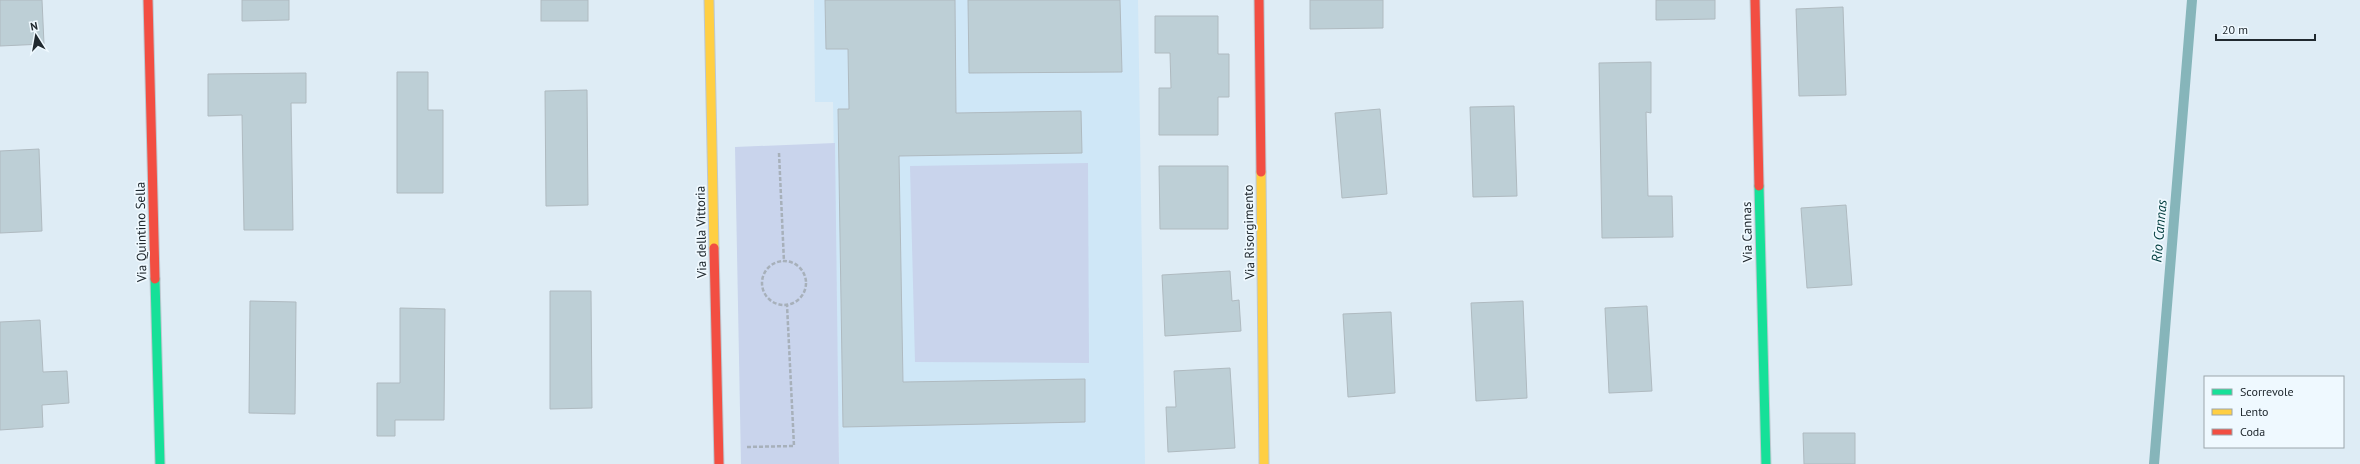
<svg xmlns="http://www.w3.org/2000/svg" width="2360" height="464" font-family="'PT Sans',sans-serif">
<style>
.built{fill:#cfe7f7}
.green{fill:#c9d4ec}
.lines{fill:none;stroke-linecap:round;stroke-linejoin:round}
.stream{stroke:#86b5ba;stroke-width:10}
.building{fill:#bdcfd6;stroke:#afbac0}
.fast-casing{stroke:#bdc8d0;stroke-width:11}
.slow-casing{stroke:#bdc8d0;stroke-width:11}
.jam-casing{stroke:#bdc8d0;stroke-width:11}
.path{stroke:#a7b0ba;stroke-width:2.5;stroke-dasharray:4 2;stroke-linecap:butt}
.fast{stroke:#16e098;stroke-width:9}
.slow{stroke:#ffcf43;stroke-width:9}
.jam{stroke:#f24e42;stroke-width:9}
.labels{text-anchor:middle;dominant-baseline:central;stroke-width:3.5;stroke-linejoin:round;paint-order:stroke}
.street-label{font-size:13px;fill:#20292f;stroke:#eff9ff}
.water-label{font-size:14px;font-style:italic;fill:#003c3e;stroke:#eff9ff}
</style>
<rect width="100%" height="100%" fill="#deecf5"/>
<polygon class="built" points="814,0 1138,0 1145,464 839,464 833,102 815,102"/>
<g class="green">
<polygon points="835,143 839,464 741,464 735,147"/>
<polygon points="1088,163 1089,363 915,362 910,166"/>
</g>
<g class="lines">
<polyline class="stream" points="2154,464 2192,0"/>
</g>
<g class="building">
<polygon points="0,0 42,0 44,44 0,46"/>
<polygon points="242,0 289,0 289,20 242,21"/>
<rect x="541" y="0" width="47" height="21"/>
<polygon points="825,0 955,0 956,113 1081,111 1082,153 899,156 903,382 1085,379 1085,422 843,427 838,109 849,109 848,49 826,49"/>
<polygon points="968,0 1120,0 1122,72 969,73"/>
<polygon points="1310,0 1383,0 1383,28 1310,29"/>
<polygon points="1656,0 1715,0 1715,19 1656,20"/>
<polygon points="1843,7 1846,95 1799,96 1796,9"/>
<polygon points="1155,16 1218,16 1218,54 1229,54 1229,97 1218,97 1218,135 1159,135 1159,88 1171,88 1170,53 1155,53"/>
<polygon points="1651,62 1651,113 1646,112 1648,196 1672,196 1673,237 1602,238 1599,63"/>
<polygon points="397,72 428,72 428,110 443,110 443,193 397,193"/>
<polygon points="306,73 306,103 291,103 293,230 244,230 242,115 208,116 208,74"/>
<polygon points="587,90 588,205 546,206 545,91"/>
<polygon points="1514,106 1517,196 1473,197 1470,107"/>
<polygon points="1380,109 1387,194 1342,198 1335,113"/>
<polygon points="39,149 42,231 0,233 0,151"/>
<polygon points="1159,166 1228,166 1228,229 1160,229"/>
<polygon points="1846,205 1852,285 1807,288 1801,208"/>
<polygon points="1230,271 1232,301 1239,300 1241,331 1165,336 1162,275"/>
<polygon points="550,291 591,291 592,408 550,409"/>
<polygon points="250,301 296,302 295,414 249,413"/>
<polygon points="1523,301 1527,398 1476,401 1471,303"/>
<polygon points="1647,306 1652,391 1609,393 1605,308"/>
<polygon points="400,308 445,309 444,420 395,420 395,436 377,436 377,383 400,383"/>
<polygon points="1391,312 1395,393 1348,397 1343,314"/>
<polygon points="40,320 43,372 67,371 69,403 42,405 43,427 0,430 0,322"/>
<polygon points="1230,368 1235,448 1168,452 1166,407 1176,407 1174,371"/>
<polygon points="1803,433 1855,433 1855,464 1804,464"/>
</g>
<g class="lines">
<g class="fast-casing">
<g id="fast">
<polyline points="1759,186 1766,464"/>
<polyline points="155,279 160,464"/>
</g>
</g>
<g class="slow-casing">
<g id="slow">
<polyline points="709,0 714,248"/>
<polyline points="1261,172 1264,464"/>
</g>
</g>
<g class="jam-casing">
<g id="jam">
<polyline points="148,0 155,279"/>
<polyline points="1259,0 1261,172"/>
<polyline points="1755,0 1759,186"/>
<polyline points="714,248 719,464"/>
</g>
</g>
<g class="path">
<polyline points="779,153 784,262"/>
<circle cx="784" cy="283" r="22"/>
<polyline points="747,447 794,446 787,305"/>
</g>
<use href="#fast" class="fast"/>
<use href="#slow" class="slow"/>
<use href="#jam" class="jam"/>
</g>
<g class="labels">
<g class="street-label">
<text transform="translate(141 232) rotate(-91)">Via Quintino Sella</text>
<text transform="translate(701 232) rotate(-91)">Via della Vittoria</text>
<text transform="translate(1249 232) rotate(-91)">Via Risorgimento</text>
<text transform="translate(1747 232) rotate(-91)">Via Cannas</text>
</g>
<g class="water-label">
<text transform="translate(2159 231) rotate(-85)">Rio Cannas</text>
</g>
</g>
<rect x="2204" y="376" width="140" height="72" fill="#eff9ff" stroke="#9ca6ac"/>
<rect x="2212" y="389" width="20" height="6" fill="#16e098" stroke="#9ca6ac"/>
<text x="2240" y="396" font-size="12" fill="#20292f">Scorrevole</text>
<rect x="2212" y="409" width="20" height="6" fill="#ffcf43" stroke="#9ca6ac"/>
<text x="2240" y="416" font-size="12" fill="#20292f">Lento</text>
<rect x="2212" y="429" width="20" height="6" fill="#f24e42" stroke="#9ca6ac"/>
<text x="2240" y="436" font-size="12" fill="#20292f">Coda</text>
<g transform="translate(36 36) rotate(349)" stroke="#eff9ff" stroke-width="3" paint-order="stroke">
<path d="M0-3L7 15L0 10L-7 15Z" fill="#20292f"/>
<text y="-6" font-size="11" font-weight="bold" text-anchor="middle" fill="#20292f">N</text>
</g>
<path d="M2216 34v6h99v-6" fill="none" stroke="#20292f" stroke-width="2"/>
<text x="2222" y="34" font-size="12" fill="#20292f" stroke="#eff9ff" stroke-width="3" paint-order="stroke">20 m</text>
</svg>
